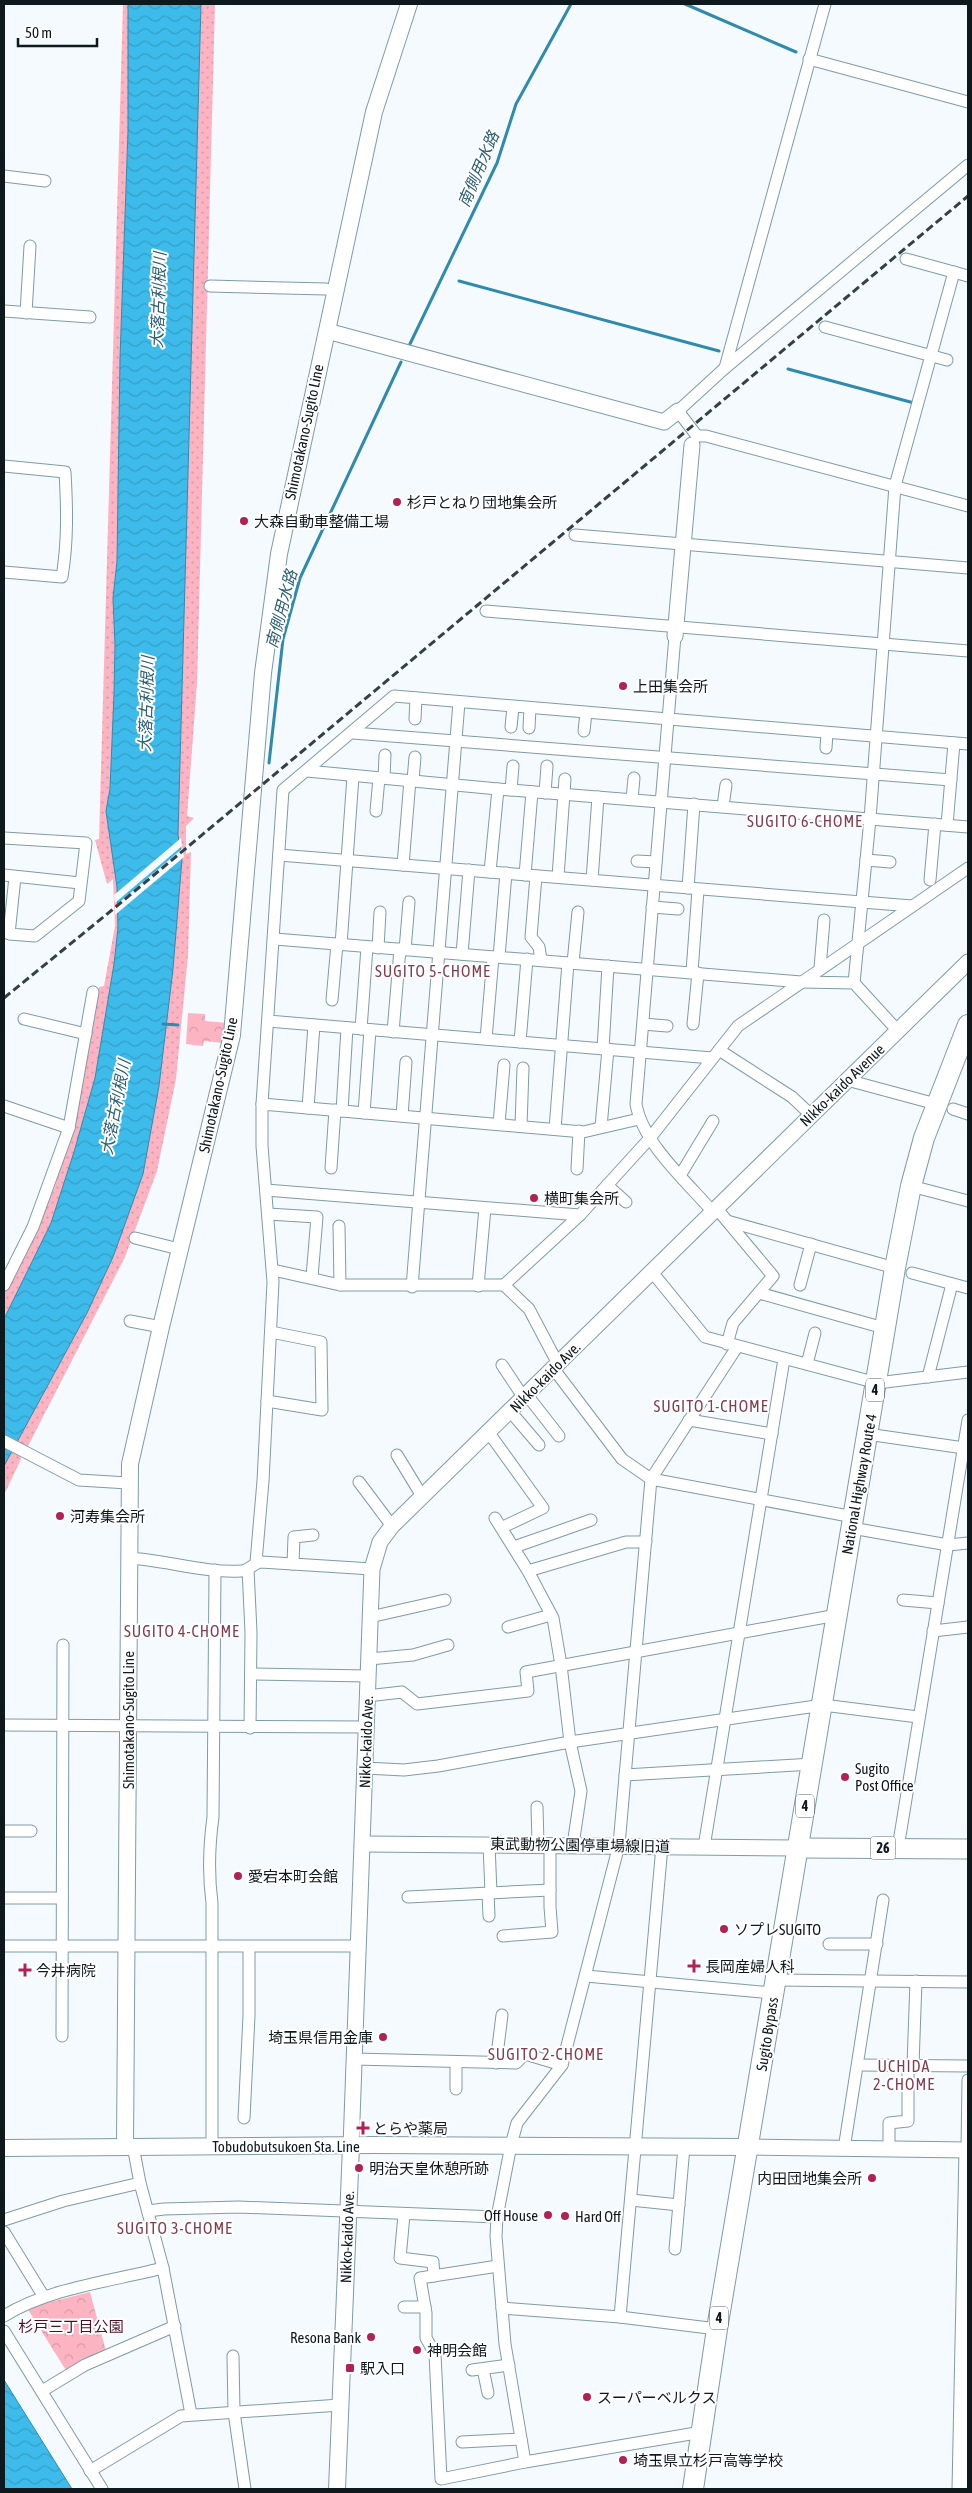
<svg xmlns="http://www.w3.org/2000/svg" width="972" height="2493" font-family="'Asap Condensed','Noto Sans JP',sans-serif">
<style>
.grass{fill:url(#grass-dots)}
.forest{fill:url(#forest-crowns)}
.water{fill:url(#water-waves);stroke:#2f8aad}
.pier{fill:#f4fafd}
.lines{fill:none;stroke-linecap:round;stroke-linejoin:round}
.stream{stroke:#2f8aad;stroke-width:3}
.minor-casing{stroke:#7f9ba8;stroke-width:13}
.tertiary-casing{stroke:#7f9ba8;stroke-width:17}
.secondary-casing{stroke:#7f9ba8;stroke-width:18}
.primary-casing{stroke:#7f9ba8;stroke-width:21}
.trunk-casing{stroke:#7f9ba8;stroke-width:22}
.minor{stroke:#fff;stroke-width:11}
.tertiary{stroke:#fff;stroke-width:15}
.secondary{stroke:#fff;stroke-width:16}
.primary{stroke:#fff;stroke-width:19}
.trunk{stroke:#fff;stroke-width:20}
.rail{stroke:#353f44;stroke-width:3;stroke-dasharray:8 4;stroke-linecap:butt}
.poi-dot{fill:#b12254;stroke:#fff;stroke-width:2}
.labels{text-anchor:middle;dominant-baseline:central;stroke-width:4;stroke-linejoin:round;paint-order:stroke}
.shield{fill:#fff;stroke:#565e62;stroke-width:1}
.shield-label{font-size:14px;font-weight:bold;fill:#0e191e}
.street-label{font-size:15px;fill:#0e191e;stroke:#fff}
.poi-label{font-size:15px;fill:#0e191e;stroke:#fff;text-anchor:start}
.park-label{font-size:15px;fill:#4e0f23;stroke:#fff}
.water-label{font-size:16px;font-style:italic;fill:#2d5e73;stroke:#fff}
.neighbourhood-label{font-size:16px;letter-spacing:1px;fill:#833c4d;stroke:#fff}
</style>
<defs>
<pattern id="grass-dots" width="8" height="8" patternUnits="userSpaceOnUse" patternTransform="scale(1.25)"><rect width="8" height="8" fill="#fcb4c2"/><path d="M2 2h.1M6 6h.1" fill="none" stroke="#d79aa6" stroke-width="1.8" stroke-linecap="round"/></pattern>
<pattern id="forest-crowns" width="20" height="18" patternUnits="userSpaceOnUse" patternTransform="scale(1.25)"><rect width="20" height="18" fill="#fcb4c2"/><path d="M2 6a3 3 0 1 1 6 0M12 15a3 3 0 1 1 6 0" fill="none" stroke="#d79aa6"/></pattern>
<pattern id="water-waves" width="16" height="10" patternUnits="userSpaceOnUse" patternTransform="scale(1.25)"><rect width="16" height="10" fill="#3dbbea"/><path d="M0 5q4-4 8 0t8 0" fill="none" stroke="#34a0c8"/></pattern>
</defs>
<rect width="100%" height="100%" fill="#f4fafd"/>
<g class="grass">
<polygon points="123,4 128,4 128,131 120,358 117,561 113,598 115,645 114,694 110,789 106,811 117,887 118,928 114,964 95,1078 74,1152 51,1223 4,1319 4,1293 54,1189 72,1131 99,987 104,986 115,926 113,879 107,884 95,840 99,839"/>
<polygon points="201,4 215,4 197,683 187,816 194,818 186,826 186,854 191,852 188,955 176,1079 157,1171 125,1257 28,1446 24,1448 20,1455 21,1459 4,1495 4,1466 87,1313 113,1257 143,1174 159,1086 173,969 182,859 178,835"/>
</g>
<g class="forest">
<polygon points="188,1013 205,1014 205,1021 228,1023 223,1043 204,1041 203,1046 186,1044"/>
<polygon points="90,2292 106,2351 67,2372 27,2308"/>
</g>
<g class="water">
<polygon points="128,4 201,4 178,835 182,859 173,969 159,1086 143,1174 113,1257 87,1313 4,1466 4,1319 51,1223 74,1152 95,1078 114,964 118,928 117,887 106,811 110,789 114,694 115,645 113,598 117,561 120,358 128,131"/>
<polygon points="4,2380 72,2489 4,2489"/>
</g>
<g class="pier">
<polygon points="181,838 182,846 115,903 114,895"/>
<polygon points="183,848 184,857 115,915 115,906"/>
</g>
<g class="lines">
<g class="stream">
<polyline points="685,4 796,52"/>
<polyline points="459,281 719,351"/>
<polyline points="409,346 497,163 516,104 571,4"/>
<polyline points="788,369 914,403"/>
<polyline points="269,763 283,639 300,578 401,362"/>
<polyline points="163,1024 178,1025"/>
</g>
<g class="minor-casing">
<g id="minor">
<polyline points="809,59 968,102"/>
<polyline points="4,176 45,181"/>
<polyline points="906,259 968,276"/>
<polyline points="210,286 326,289 335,291"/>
<polyline points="4,311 90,317"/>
<polyline points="26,313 30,246"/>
<polyline points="825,327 947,360"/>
<polyline points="725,368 825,4"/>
<polyline points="697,436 678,411 725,368 968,165"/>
<polyline points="697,436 706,436 968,506"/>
<path d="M4 466 65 472C67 507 68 541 62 577L4 572"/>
<polyline points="575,535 968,568"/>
<polyline points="486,611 968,651"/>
<path d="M675 636 636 1104C643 1144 687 1182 713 1212"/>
<polyline points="415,719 416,698"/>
<polyline points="511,727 513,707"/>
<polyline points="529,728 530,708"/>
<polyline points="584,731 586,713"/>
<polyline points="353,733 951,780"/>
<polyline points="826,748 827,733"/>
<polyline points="307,771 498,789 968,827"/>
<polyline points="384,778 385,755"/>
<polyline points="413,780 415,757"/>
<polyline points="511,790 513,766"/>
<polyline points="545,793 547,766"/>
<polyline points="632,799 634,778"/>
<polyline points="723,806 726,785"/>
<polyline points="376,811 379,778"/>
<polyline points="947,825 954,743"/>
<polyline points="4,838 86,843 79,901 35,936 9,934 15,877"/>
<polyline points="279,855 912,906"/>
<polyline points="866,860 890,862"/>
<polyline points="637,861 656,862"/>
<polyline points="403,865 410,780"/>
<polyline points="490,872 498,789"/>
<polyline points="4,875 80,883"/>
<polyline points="525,875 532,792"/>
<polyline points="536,876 531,937 539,947 541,960"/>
<polyline points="558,877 565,779"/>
<polyline points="592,880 598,797"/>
<polyline points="930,880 935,824"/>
<polyline points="688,888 694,804"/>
<polyline points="652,907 678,909"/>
<polyline points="275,939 801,982 854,983 898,1031"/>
<polyline points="341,945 353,776"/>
<polyline points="378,948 380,912"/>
<polyline points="405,950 409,902"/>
<polyline points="462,954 469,870"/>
<polyline points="499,957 506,873"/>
<polyline points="573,963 578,912"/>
<polyline points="820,968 824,920"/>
<polyline points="692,972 698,890"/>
<polyline points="854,983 870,819 895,486 954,272"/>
<polyline points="332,1000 337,944"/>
<polyline points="24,1019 86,1034"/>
<polyline points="268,1021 712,1058"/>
<polyline points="643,1024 667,1026"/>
<polyline points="693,1024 698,973"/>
<polyline points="361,1029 367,947"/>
<polyline points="393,1032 400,949"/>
<polyline points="486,1039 493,957"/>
<polyline points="520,1042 527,959"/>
<polyline points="603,1049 608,966"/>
<polyline points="719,1050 792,1097 811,1115"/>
<polyline points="847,1080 936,1104"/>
<polyline points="262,1104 283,790 394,696 968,744"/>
<polyline points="4,1106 69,1128"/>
<polyline points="308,1108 314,1025"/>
<polyline points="953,1109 968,1114"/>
<polyline points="342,1111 347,1028"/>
<polyline points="364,1113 370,1030"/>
<polyline points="402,1116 406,1062"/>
<polyline points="499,1124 504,1065"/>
<polyline points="521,1126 523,1068"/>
<polyline points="601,1127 608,1049"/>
<polyline points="555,1129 568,963"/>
<polyline points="331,1168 335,1110"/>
<polyline points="577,1169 579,1131"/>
<polyline points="681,1174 713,1121"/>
<polyline points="607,1185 626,1202"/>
<polyline points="911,1186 968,1201"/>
<polyline points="266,1190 580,1215"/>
<polyline points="717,1209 773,1276 733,1323 727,1344"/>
<polyline points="268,1214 317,1217 312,1277"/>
<polyline points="727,1221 895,1268"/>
<polyline points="339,1226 340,1285"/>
<polyline points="135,1238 179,1249"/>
<polyline points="273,1270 340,1285 504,1285"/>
<polyline points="652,1272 705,1337 877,1383 968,1372"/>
<polyline points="912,1273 968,1288"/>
<polyline points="4,1285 33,1227 69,1128 93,992"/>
<polyline points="800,1285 811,1244"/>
<polyline points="478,1286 485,1208"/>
<polyline points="412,1287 459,702"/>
<polyline points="759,1293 884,1328"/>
<polyline points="130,1321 161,1327"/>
<polyline points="558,1364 529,1309 504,1285 580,1215 650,1138 738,1026 968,868"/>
<polyline points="807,1364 815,1333"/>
<polyline points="502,1365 524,1398"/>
<polyline points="553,1368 622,1459 651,1479 737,1347"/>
<polyline points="928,1377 952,1284"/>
<polyline points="527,1395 559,1436"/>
<polyline points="267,1401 322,1410 321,1342 271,1332"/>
<polyline points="510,1411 539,1445"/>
<polyline points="689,1420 772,1434"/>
<polyline points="489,1433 543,1508 503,1527"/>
<polyline points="867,1434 964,1448"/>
<polyline points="4,1441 79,1480 128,1483"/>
<polyline points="397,1455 422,1496"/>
<polyline points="359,1482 392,1526"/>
<polyline points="495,1518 528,1571 553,1618 561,1665 570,1742 581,1791 573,1845"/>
<polyline points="852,1528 948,1545 968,1543"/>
<polyline points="514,1547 591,1520"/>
<path d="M128 1558C166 1560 203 1573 241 1571 249 1571 253 1563 261 1562L372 1569"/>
<polyline points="256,1562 263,1481 273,1282 262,1146 262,1104 583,1132 639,1119"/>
<polyline points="293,1564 294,1537 313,1535"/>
<polyline points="248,1569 251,1632 250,1728"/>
<polyline points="528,1571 626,1542 646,1542"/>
<polyline points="903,1600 938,1603"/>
<polyline points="370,1617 445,1600"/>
<polyline points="508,1627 551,1615"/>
<polyline points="933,1631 968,1627"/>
<polyline points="369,1659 413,1655 448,1645"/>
<polyline points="251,1674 368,1676"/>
<polyline points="367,1696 402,1692 417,1704 528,1691 526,1672 837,1615"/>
<polyline points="4,1725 366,1727"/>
<polyline points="365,1768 404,1770 438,1766 570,1742 823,1705 918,1717"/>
<polyline points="625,1775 813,1764"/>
<polyline points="537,1807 538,1844"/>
<polyline points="4,1831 31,1831"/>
<polyline points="489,1844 491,1893"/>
<polyline points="704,1847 784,1359"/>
<polyline points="898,1848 968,1420"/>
<polyline points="488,1893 489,1916"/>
<polyline points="408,1897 550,1890"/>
<polyline points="4,1898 62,1898"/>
<polyline points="503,1936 552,1932 550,1907 550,1844"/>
<polyline points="829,1944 877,1944"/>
<polyline points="4,1946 359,1946"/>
<polyline points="586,1976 773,1993"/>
<polyline points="775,1980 968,1982"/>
<polyline points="62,2036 63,1645"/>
<polyline points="354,2059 516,2063 525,2054 562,2065"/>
<polyline points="456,2062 456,2089"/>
<polyline points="496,2063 502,2015"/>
<polyline points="858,2065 968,2066"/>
<polyline points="913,2065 916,1981"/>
<polyline points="244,2118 249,2016 249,1948"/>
<polyline points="133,2146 140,2183 163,2268 191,2414"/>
<path d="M212 2146V1903C208 1873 209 1846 213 1817L215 1570"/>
<polyline points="844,2149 883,1900"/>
<polyline points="889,2149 889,2123 908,2121 908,2065"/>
<polyline points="967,2150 968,2080"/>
<polyline points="631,2200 679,2205"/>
<polyline points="148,2211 164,2209 238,2207 497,2217"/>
<polyline points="404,2215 400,2258 433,2262 434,2276"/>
<polyline points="4,2220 63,2201 140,2183"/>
<polyline points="4,2232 44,2297"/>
<polyline points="675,2249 684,2147"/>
<polyline points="498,2266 420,2278 426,2313 426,2338 435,2354 441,2479 525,2462"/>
<polyline points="404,2307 425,2307"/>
<polyline points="502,2308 620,2317 717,2329"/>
<path d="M4 2316C49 2288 112 2281 163 2268"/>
<polyline points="620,2317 662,1846"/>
<polyline points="4,2331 102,2489"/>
<polyline points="233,2356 234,2412 245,2489"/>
<polyline points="483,2369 488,2393"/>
<polyline points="472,2370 509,2365"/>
<polyline points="42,2391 85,2365 175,2326"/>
<polyline points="702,2432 525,2462 505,2344 496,2236 497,2217 511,2145 517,2123 562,2065 619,1845 651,1479 854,1517"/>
<polyline points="462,2442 521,2439"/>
<polyline points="90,2471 181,2416 340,2405"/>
</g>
</g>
<g class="tertiary-casing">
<g id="tertiary">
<polyline points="327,331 664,422 678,411"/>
<polyline points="675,636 692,445"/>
<polyline points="363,1844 798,1848"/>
<polyline points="351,2146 372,1569 380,1542 392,1526 968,962"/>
<polyline points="749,2147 968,2150"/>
<polyline points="960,2489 967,2150"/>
</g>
</g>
<g class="secondary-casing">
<g id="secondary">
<polyline points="125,2146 130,1464 161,1327 232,1035 263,673 279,554 374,112 409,4"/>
<polyline points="4,2148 374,2145 749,2147"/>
<polyline points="337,2489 351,2146"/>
</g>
</g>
<g class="primary-casing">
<polyline id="primary" points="798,1848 968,1849"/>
</g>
<g class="trunk-casing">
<polyline id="trunk" points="693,2489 717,2329 895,1268 911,1186 924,1138 968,1025"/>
</g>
<use href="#minor" class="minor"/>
<use href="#tertiary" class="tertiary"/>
<use href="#secondary" class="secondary"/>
<use href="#primary" class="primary"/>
<use href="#trunk" class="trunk"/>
<polyline class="rail" points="4,998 112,910 968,196"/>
</g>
<g class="poi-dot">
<circle cx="397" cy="502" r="5"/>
<circle cx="244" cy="521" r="5"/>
<circle cx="623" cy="686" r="5"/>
<circle cx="534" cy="1198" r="5"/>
<circle cx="60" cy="1516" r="5"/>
<circle cx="845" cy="1777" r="5"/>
<circle cx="238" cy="1876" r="5"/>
<circle cx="724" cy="1929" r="5"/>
<path d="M691.5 1958.5h5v5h5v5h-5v5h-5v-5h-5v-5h5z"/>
<path d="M22.5 1962.5h5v5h5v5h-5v5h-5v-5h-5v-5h5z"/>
<circle cx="383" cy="2037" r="5"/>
<path d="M360.5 2120.5h5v5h5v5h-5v5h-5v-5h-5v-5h5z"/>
<circle cx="359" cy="2168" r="5"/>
<circle cx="872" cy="2178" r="5"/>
<circle cx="548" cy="2215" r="5"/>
<circle cx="565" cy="2216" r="5"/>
<circle cx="371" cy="2337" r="5"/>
<circle cx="417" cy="2350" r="5"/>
<rect x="345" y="2363" width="10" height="10" rx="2.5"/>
<circle cx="587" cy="2397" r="5"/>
<circle cx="623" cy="2460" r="5"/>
</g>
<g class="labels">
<g class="shield">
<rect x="866" y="1378.5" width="18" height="23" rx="4"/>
<rect x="796" y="1794.5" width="18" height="23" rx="4"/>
<rect x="870.5" y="1836.5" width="25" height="23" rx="4"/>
<rect x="710" y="2306.5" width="18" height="23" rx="4"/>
</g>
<g class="shield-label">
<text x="875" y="1390">4</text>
<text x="805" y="1806">4</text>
<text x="883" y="1848">26</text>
<text x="719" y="2318">4</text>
</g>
<g class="street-label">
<text transform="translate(304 432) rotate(-78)">Shimotakano-Sugito Line</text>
<text transform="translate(218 1085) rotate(-78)">Shimotakano-Sugito Line</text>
<text transform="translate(842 1085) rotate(-44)">Nikko-kaido Avenue</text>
<text transform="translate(545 1377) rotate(-45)">Nikko-kaido Ave.</text>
<text transform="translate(859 1484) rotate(-80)">National Highway Route 4</text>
<text transform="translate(128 1720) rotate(-90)">Shimotakano-Sugito Line</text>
<text transform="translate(366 1742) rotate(-88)">Nikko-kaido Ave.</text>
<text transform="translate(580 1845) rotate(1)">東武動物公園停車場線旧道</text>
<text transform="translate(767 2034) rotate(-81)">Sugito Bypass</text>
<text x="286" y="2146">Tobudobutsukoen Sta. Line</text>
<text transform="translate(347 2237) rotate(-88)">Nikko-kaido Ave.</text>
</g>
<g class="poi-label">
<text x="407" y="502">杉戸とねり団地集会所</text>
<text x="254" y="521">大森自動車整備工場</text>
<text x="633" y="686">上田集会所</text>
<text x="544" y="1198">横町集会所</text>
<text x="70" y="1516">河寿集会所</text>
<text x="855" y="1768">Sugito<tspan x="855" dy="17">Post Office</tspan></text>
<text x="248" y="1876">愛宕本町会館</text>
<text x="734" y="1929">ソプレSUGITO</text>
<text x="705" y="1966">長岡産婦人科</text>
<text x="36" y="1970">今井病院</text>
<text x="373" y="2037" text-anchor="end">埼玉県信用金庫</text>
<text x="373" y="2128">とらや薬局</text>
<text x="369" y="2168">明治天皇休憩所跡</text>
<text x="862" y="2178" text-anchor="end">内田団地集会所</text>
<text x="538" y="2215" text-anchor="end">Off House</text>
<text x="575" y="2216">Hard Off</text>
<text x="361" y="2337" text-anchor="end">Resona Bank</text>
<text x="427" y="2350">神明会館</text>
<text x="360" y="2368">駅入口</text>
<text x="597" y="2397">スーパーベルクス</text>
<text x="633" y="2460">埼玉県立杉戸高等学校</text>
</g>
<g class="park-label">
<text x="71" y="2326">杉戸三丁目公園</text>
</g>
<g class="water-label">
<text transform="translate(478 169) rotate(-67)">南側用水路</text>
<text transform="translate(158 300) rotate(-88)">大落古利根川</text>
<text transform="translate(281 609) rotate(-75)">南側用水路</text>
<text transform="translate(146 704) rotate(-88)">大落古利根川</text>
<text transform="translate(115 1107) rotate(-79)">大落古利根川</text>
</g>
<g class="neighbourhood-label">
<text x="805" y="821">SUGITO 6-CHOME</text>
<text x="433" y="971">SUGITO 5-CHOME</text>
<text x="711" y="1406">SUGITO 1-CHOME</text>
<text x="182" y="1631">SUGITO 4-CHOME</text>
<text x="546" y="2054">SUGITO 2-CHOME</text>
<text x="904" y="2066">UCHIDA<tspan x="904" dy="18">2-CHOME</tspan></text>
<text x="175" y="2228">SUGITO 3-CHOME</text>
</g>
</g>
<rect width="972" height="2493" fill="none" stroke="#0e191e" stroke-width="10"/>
<path d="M18 38v8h79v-8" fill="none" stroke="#0e191e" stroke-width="2.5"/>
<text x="25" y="38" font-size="15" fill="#0e191e" stroke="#ffffff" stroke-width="4" paint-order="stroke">50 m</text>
</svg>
